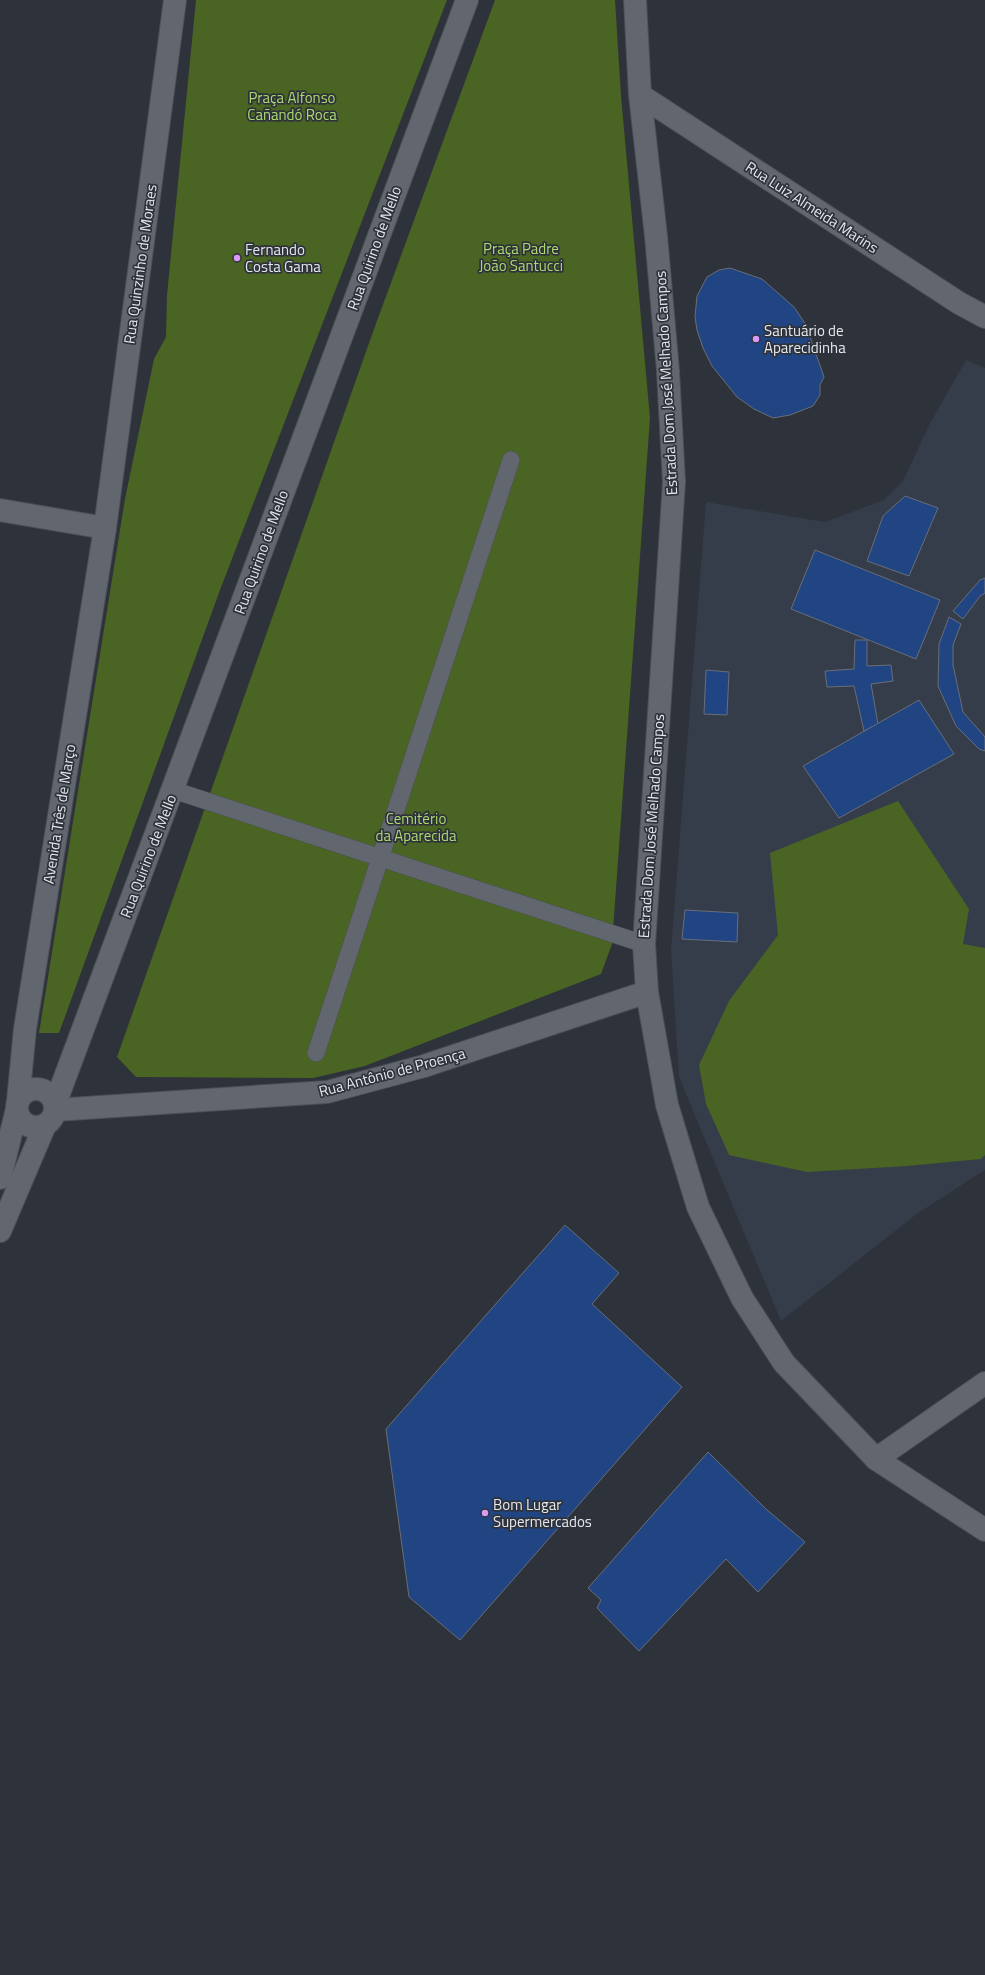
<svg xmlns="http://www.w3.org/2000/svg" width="985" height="1975" font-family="'Titillium Web',sans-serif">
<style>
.built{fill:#363d4a}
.green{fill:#4a6423}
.building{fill:#214483;stroke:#696e77}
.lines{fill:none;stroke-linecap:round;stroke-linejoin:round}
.service-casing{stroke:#4c4f56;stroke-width:18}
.minor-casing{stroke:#4c4f56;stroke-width:24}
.tertiary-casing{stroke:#4c4f56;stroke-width:24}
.service{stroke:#62676f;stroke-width:17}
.minor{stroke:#62676f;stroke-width:22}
.tertiary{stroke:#62676f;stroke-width:22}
.poi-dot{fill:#da9af7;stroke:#2e323a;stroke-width:1.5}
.labels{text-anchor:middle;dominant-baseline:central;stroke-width:3.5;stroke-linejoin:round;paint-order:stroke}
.park-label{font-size:15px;fill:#acd970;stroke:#2e323a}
.street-label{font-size:15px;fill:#e4e7ec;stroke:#2e323a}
.poi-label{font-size:15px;fill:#e4e7ec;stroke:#2e323a;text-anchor:start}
</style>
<rect width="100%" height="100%" fill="#2e323a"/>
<polygon class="built" points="966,360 985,368 985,1170 918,1213 781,1321 679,1077 671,950 706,502 825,522 884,500 903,481 929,425"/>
<g class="green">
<polygon points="196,0 447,0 220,590 59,1033 39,1033 125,499 154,359 166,337 167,295"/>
<polygon points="495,0 615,0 621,96 650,418 612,944 601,974 365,1066 313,1078 136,1077 117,1057 374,329"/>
<polygon points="898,801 969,909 963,944 985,948 985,1155 981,1159 907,1166 807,1172 729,1155 706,1104 699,1065 729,1001 778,935 770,853"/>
</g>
<g class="building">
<polygon points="730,268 762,279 794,307 806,325 824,377 820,385 820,395 813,406 790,415 773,418 754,409 737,397 712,366 703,348 697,330 695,317 697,296 707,277 719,270"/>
<polygon points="905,496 938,508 909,576 867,561 883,516"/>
<polygon points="815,550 940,600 916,659 791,609"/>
<polygon points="985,578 985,593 980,596 963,619 953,611 980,580"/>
<polygon points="949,617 961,624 953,645 953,665 963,712 985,737 985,751 979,749 956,726 938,686 939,644"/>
<polygon points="855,640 867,640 867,666 891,665 893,681 871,684 878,724 864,731 854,686 827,687 825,671 854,669"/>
<polygon points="706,670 729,672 727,715 704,714"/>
<polygon points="919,700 954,754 839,818 803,766"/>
<polygon points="685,910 738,913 737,942 682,939"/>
<polygon points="565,1225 619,1273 592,1304 682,1387 460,1640 409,1597 386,1429"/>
<polygon points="708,1452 766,1509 805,1542 758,1592 726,1559 639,1651 597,1608 601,1600 588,1588"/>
</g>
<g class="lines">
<g class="service-casing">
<g id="service">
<polyline points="173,790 644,944"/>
<polyline points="316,1053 511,460"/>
</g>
</g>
<g class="minor-casing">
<g id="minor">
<polyline points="635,0 640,95 656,236 668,371 674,482 644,944 647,992 667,1105 698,1207 742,1298 784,1363 876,1459 985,1530"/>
<polyline points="640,95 959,303 985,317"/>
<polyline points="0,510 105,528"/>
<polyline points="55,1110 327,1092 424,1066 647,992"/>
<polyline points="876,1459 985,1383"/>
</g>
</g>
<g class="tertiary-casing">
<g id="tertiary">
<circle cx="36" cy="1108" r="19"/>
<polyline points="18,1101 25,1029 105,528 175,0"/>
<polyline points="55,1104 467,0"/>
<polyline points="0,1178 17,1109"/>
<polyline points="0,1231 45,1125"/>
</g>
</g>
<use href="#service" class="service"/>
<use href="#minor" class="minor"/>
<use href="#tertiary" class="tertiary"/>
</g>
<g class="poi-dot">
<circle cx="237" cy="258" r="4"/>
<circle cx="756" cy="339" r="4"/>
<circle cx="485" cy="1513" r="4"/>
</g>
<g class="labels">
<g class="park-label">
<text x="292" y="97">Praça Alfonso<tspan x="292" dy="17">Cañandó Roca</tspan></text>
<text x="521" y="248">Praça Padre<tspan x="521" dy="17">João Santucci</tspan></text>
<text x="416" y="818">Cemitério<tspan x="416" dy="17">da Aparecida</tspan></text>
</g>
<g class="street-label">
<text transform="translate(812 207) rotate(33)">Rua Luiz Almeida Marins</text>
<text transform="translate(374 248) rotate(-70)">Rua Quirino de Mello</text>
<text transform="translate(140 264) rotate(-82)">Rua Quinzinho de Moraes</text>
<text transform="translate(666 383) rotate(-93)">Estrada Dom José Melhado Campos</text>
<text transform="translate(261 552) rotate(-70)">Rua Quirino de Mello</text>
<text transform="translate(59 814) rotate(-81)">Avenida Três de Março</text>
<text transform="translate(651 826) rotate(-86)">Estrada Dom José Melhado Campos</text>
<text transform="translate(148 856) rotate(-69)">Rua Quirino de Mello</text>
<text transform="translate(392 1072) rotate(-15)">Rua Antônio de Proença</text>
</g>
<g class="poi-label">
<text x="245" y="249">Fernando<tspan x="245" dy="17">Costa Gama</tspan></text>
<text x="764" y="330">Santuário de<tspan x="764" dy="17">Aparecidinha</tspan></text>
<text x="493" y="1504">Bom Lugar<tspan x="493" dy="17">Supermercados</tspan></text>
</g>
</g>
</svg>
